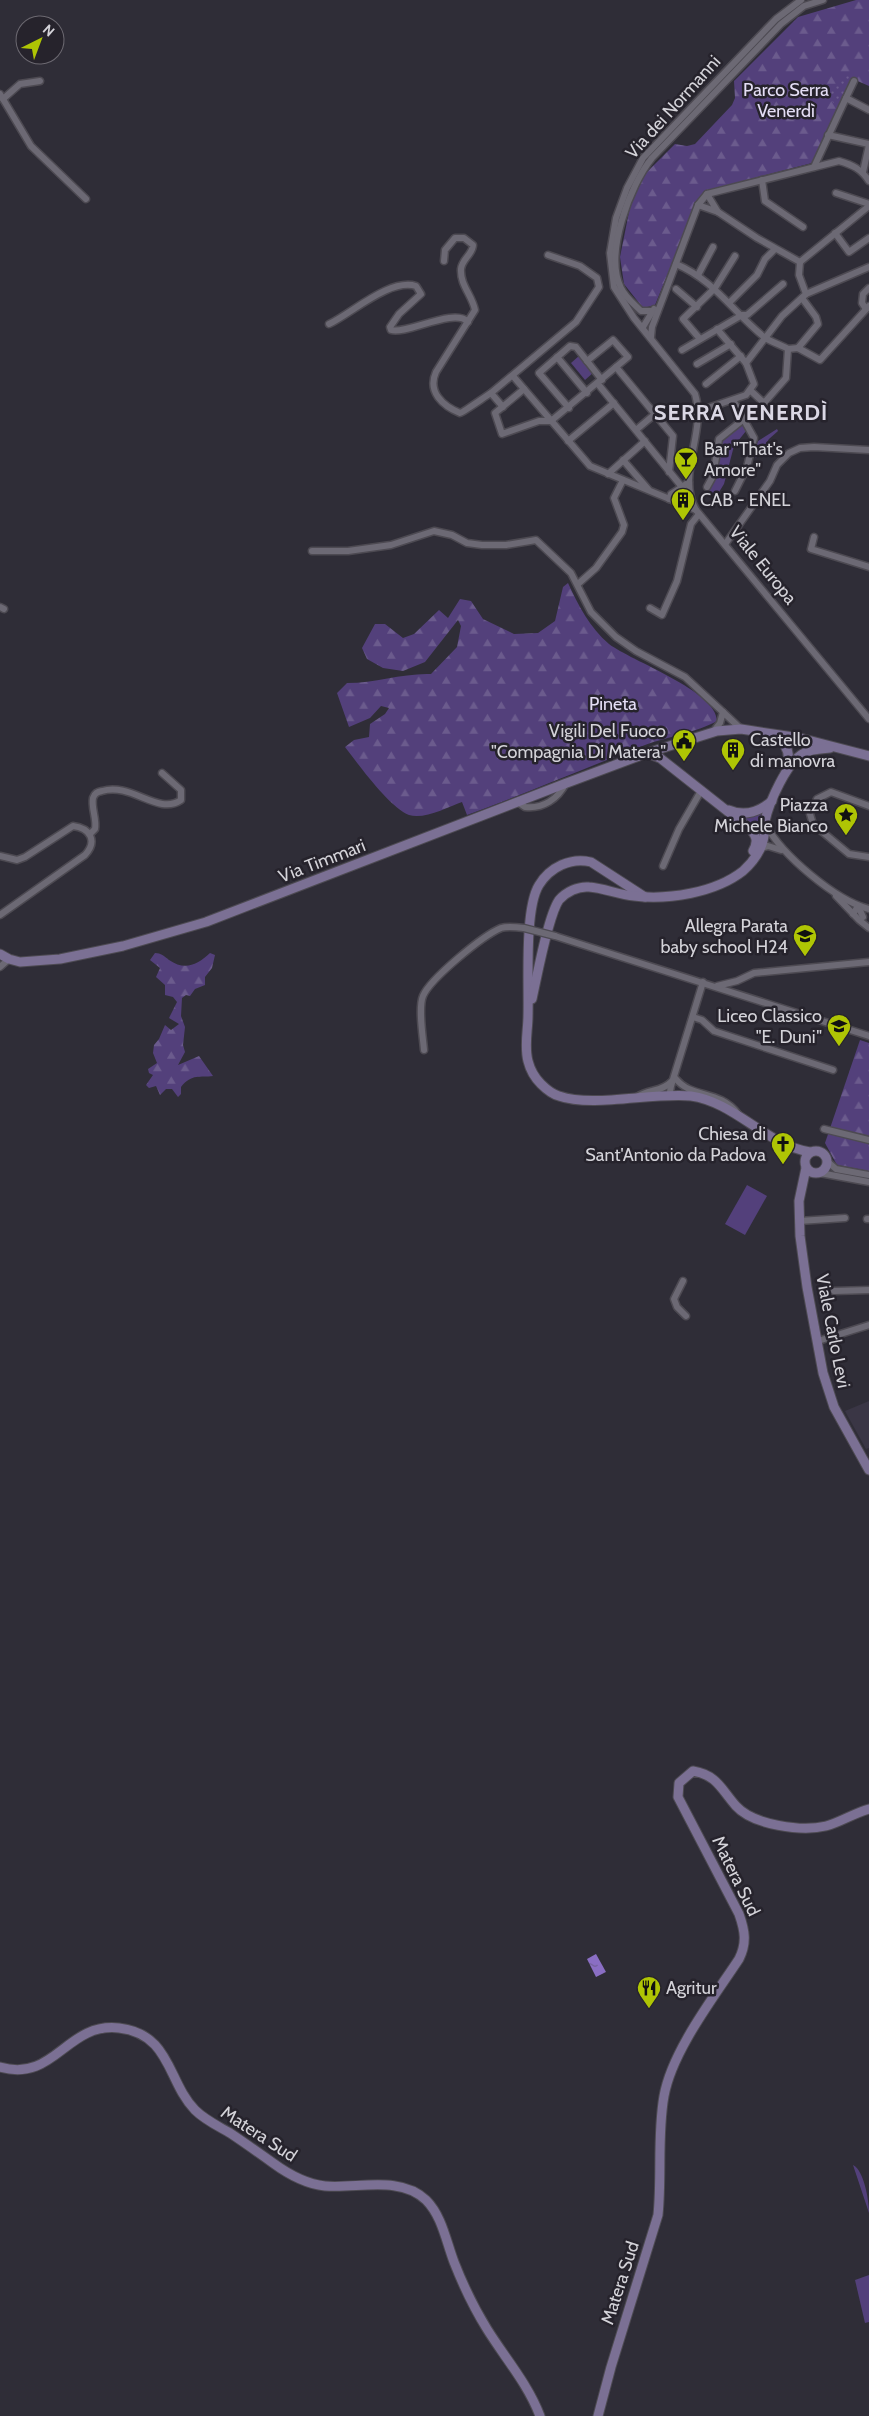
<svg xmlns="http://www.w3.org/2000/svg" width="869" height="2416" font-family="Cabin,sans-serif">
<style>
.built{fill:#3a3645}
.grass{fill:#53407b}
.forest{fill:url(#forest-firs)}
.park{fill:url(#park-dots)}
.water{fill:url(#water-ripples)}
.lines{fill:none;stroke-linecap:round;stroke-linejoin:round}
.street-casing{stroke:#4d4a52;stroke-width:9}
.secondary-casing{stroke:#4d4a52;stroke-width:11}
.street{stroke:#6c6974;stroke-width:6}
.secondary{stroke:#7b7094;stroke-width:9}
.street-bridge-casing{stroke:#4d4a52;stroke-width:9;stroke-linecap:butt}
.street-bridge{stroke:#6c6974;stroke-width:6}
.labels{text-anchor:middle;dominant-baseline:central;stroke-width:5;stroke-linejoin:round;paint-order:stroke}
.park-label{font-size:18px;fill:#e4def5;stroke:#26232c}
.street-label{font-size:18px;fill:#d4d3d9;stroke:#26232c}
.poi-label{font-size:18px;fill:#d4d3d9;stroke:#26232c;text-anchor:end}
.district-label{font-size:22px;font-weight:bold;letter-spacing:1px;fill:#dad7e4;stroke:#26232c}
</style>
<defs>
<pattern id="forest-firs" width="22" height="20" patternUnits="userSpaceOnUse" patternTransform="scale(1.25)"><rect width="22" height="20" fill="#53407b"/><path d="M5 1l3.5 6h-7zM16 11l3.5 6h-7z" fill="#6b5b8d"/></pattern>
<pattern id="park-dots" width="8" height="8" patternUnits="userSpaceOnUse" patternTransform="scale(1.25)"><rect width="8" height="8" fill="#53407b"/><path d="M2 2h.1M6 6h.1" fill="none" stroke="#6b5b8d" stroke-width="1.8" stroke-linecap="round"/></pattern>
<pattern id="water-ripples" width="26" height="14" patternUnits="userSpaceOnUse" patternTransform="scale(1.25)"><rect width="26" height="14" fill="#8a6ec4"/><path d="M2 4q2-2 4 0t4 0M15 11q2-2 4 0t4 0" fill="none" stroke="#705e96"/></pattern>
</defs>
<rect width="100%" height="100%" fill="#2f2d37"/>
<polygon class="built" points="869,1401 869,1448 866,1449 845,1411"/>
<g class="grass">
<polygon points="580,355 594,372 585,380 571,363"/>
<polygon points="742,424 746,431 734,446 724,484 716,497 708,491 714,479 722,442"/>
<polygon points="777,429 778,431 769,439 756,458 753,455 758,441"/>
<polygon points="767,809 760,835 755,828 737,816"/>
<polygon points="747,1185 767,1196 745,1235 725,1224"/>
<path d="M853 2165C864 2170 869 2201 869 2213Z"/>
<polygon points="869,2275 869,2322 865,2323 855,2280"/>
</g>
<g class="forest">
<polygon points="856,0 869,0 869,86 853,79 812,163 705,191 696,205 655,305 643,308 624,284 620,257 630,207 644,175 675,144 687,146 695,144 732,105 735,98 734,81 798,17"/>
<path d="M568 583C578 605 590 628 609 644 631 661 717 691 717 721 698 732 667 737 645 745 585 768 527 793 467 815L462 802C448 807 424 820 409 815 390 808 358 764 345 747L354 740 369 737 370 724 385 714 389 708 381 706 370 718 349 727 337 693 347 683C376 683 403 673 431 674L457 647 461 626 458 620 425 662 403 671 383 668 367 659 362 648 375 624H385L403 638 414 634 439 610 448 618 460 599 471 601 483 619 514 634 538 633 555 621 563 587Z"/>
<path d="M155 953C161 953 164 956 169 960 185 971 197 965 210 953L215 955 212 968 205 977V985L195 989 190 996 186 995 182 998 181 1016 185 1027 183 1045 185 1052 178 1065 199 1056 213 1076C200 1078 192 1073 181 1087V1094L178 1097 172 1089H166L160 1095 156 1086 149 1088 146 1085 153 1075 149 1073 148 1069 157 1063 153 1053 154 1045 159 1039 165 1025 171 1030 179 1024 169 1018 177 1002 173 997 165 995V985L156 977 160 968 150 960Z"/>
<polygon points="860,1040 869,1043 869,1171 837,1165 825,1143"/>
</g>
<polygon class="park" points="848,75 853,78 839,108 823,93"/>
<polygon class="water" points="596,1954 606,1972 596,1977 587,1959"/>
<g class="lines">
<g class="street-casing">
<g id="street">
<path d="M801 0 776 19 643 158 627 188 616 218 610 253 614 287 634 318 695 394C707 432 676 474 696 510L869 719"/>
<polyline points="0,94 31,146 86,199"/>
<polyline points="846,98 854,81"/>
<polyline points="3,99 20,84 40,81"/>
<polyline points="828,135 869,144"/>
<polyline points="814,167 846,98 869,110"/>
<polyline points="863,172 869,145"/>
<polyline points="762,180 765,201 803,227"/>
<polyline points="836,193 869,204"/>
<polyline points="698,205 718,212 707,194"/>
<polyline points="718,212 757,238 800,262"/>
<polyline points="835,233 849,252 869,238"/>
<path d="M444 261 445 250 455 238H464L473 245C473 254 462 259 461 269 460 285 472 295 475 310L436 372C427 392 443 406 460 413 462 413 486 396 491 393L503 407"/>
<polyline points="800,262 869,206"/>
<path d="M676 264C714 280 733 312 764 337 771 342 781 345 788 349"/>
<polyline points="698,275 713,247"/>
<polyline points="676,289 697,307"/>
<polyline points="806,294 869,267"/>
<polyline points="730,302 757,275 765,259 775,249"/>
<polyline points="866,309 862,303 863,294 869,288"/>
<path d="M652 311H641C634 304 625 297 621 288 604 254 630 185 652 158L781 24 804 6 823 0"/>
<path d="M329 324C352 313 390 278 416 286L421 294 399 314 390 327 391 330C406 335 455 307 468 322"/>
<polyline points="643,327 654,309"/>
<path d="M651 337 652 327 698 205 707 194 839 161C853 165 861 169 869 181"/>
<polyline points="700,339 683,319 715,288 735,256"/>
<polyline points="798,348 820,360 869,306"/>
<polyline points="798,348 818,324 816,317 802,298"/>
<polyline points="682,350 742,315 747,315 783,284"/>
<polyline points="557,357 587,393"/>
<polyline points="746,363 782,316 806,294 799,275 800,262"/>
<polyline points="697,364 731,344"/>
<polyline points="616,367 673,436 669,472"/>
<polyline points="513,376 590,466 696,510"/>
<polyline points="598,384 682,487 689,482"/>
<polyline points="706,384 741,356"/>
<polyline points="524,389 495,413 502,434 539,421 551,421 628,357 613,340 587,361"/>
<polyline points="751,391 764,403 786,378 788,349 798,348"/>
<polyline points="491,393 576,322 599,287 597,278 580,266 548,255"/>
<polyline points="733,400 754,438 747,467 735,491"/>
<polyline points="569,408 539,373 570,346 576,347 602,380"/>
<polyline points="699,411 746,395 754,384 746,363 717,329"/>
<polyline points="636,430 655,414"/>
<polyline points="568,441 614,403"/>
<polyline points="623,460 648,489"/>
<polyline points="608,474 645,441"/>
<polyline points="707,487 713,476 719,439 744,419"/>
<polyline points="669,499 671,494 682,487"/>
<polyline points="814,537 811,549 869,567"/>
<polyline points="726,543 770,481 777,465 789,453 800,448 814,447 869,450"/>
<polyline points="312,551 348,551 391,545 434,531 452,535 467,543 482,545 506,545 536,540 571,573 591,612 616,637 636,651 685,677 723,712"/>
<polyline points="578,584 596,568 622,532 624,525 614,498 623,480"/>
<polyline points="0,607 4,609"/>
<polyline points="650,608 662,615 677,581 691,524 699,514"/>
<polyline points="713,732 720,723 723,712 741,729"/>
<path d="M518 802 525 807C543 809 558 799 566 783"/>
<polyline points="869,806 831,792 817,799 810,814 813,824 849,854 869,857"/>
<path d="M766 825C782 855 835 900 869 909"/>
<path d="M90 834 95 829C97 819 91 808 93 798 95 793 97 792 102 791 132 782 158 816 181 800V790L162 773"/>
<polyline points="761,848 768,846 781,850"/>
<path d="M0 856 17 860 25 857 73 826C90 828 98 841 85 855L0 915"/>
<polyline points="663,866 679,829 701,791"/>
<polyline points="836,896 859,920 869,928"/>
<polyline points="853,914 858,906 863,917"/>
<polyline points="555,936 869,1036"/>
<polyline points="0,967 9,959"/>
<polyline points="717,986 737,981 754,973 869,962"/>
<polyline points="693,1017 702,1020 714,1031 833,1070"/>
<path d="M424 1050C423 1037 418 1008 423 996 430 979 482 936 501 928 507 926 516 927 524 928"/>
<path d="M676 1079C692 1099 719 1089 738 1114"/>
<polyline points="673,1096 670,1092 671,1086 703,982"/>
<path d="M637 1097C648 1089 662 1092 671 1082"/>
<polyline points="824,1129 869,1140"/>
<polyline points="828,1162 836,1169 869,1175"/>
<polyline points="820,1173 869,1182"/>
<polyline points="867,1219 869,1219"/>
<polyline points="799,1221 845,1218"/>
<polyline points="683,1281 674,1299 677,1307 686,1316"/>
<polyline points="834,1291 869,1290"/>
<polyline points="818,1341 869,1325"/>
</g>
</g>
<g class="secondary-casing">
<g id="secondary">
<path d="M774 735C787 743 791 754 787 768"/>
<path d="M647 753 660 758 750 829C757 836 758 842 753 851"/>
<path d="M729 810C745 817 760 811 772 801"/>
<path d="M645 897 591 862C571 857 550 867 539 885 524 909 529 985 528 1016 528 1030 524 1046 528 1061 530 1069 535 1078 541 1084 546 1089 552 1094 559 1096 593 1108 653 1092 691 1096 735 1102 766 1145 810 1152"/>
<polyline points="0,954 9,959 20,962 60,959 123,946 206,922 564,784 647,753 717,731 741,729 800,738 869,756"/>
<path d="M532 999C537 977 548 916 559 900 566 892 578 886 589 887 604 888 619 895 634 896 668 900 715 893 743 871 753 862 762 850 764 836 765 831 764 826 765 821 769 803 787 761 804 753 812 749 821 749 830 748"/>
<circle cx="816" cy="1162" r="11"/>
<polyline points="806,1168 799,1201 800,1236 807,1287 823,1373 834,1407 869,1470"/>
<path d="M0 2067C55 2083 66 2022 119 2028 171 2034 167 2081 195 2110 205 2120 218 2126 230 2133 245 2143 259 2153 273 2163 288 2174 306 2184 325 2186 357 2189 400 2175 426 2200 442 2216 446 2241 454 2262 463 2285 474 2308 487 2329 505 2358 528 2384 540 2416"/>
<path d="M598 2416 611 2367 658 2215C662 2176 657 2135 664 2096 672 2051 714 1997 739 1959 747 1943 745 1931 739 1914L678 1797 679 1783 693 1771C717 1775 721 1789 736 1806 753 1825 802 1832 826 1826 841 1822 854 1813 869 1809"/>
</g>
</g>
<use href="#street" class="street"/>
<use href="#secondary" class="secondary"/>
<g class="street-bridge-casing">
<polyline id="street-bridge" points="524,928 555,936"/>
</g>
<use href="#street-bridge" class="street-bridge"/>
</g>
<defs>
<g id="bar-pin" transform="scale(1.25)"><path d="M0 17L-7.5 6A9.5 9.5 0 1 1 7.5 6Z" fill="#afc504" stroke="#26232c"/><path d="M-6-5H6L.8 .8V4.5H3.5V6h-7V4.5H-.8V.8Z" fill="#111"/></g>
<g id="building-pin" transform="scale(1.25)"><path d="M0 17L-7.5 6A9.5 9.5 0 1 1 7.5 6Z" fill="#afc504" stroke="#26232c"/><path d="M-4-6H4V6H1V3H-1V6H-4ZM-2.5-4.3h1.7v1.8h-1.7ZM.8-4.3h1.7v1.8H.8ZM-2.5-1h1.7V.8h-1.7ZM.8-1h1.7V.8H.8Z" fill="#111"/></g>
<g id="civic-pin" transform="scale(1.25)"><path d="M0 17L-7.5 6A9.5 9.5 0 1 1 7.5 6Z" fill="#afc504" stroke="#26232c"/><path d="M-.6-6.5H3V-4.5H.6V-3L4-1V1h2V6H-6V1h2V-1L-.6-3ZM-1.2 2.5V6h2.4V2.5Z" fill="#111"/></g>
<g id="sight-pin" transform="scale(1.25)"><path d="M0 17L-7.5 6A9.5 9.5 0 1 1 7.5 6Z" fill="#afc504" stroke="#26232c"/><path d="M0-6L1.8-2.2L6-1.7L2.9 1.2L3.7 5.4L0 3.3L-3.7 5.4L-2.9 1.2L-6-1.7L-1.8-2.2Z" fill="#111"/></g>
<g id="school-pin" transform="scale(1.25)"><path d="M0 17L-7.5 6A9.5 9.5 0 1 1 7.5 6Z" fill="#afc504" stroke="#26232c"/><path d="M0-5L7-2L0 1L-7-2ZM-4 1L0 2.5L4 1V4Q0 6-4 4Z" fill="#111"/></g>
<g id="church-pin" transform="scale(1.25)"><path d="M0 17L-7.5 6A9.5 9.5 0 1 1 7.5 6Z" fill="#afc504" stroke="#26232c"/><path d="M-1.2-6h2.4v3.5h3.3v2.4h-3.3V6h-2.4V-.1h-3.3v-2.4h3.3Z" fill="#111"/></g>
<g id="restaurant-pin" transform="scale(1.25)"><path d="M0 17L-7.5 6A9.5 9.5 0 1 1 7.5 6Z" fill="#afc504" stroke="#26232c"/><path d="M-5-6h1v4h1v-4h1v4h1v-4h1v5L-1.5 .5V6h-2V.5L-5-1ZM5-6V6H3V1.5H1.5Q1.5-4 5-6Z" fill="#111"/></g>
</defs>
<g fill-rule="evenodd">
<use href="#bar-pin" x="686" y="459"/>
<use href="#building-pin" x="683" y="500"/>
<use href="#civic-pin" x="684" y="741"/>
<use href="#building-pin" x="733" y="750"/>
<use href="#sight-pin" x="846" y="815"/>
<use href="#school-pin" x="805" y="936"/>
<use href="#school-pin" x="839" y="1026"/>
<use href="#church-pin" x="783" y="1144"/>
<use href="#restaurant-pin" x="649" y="1988"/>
</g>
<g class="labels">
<g class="park-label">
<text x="786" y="90">Parco Serra<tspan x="786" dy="21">Venerdì</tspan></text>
<text x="613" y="704">Pineta</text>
</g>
<g class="street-label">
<text transform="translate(673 107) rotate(-48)">Via dei Normanni</text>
<text transform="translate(763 565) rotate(51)">Viale Europa</text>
<text transform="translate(322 861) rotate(-21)">Via Timmari</text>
<text transform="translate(833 1331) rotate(79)">Viale Carlo Levi</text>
<text transform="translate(736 1876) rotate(64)">Matera Sud</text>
<text transform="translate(259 2134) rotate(33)">Matera Sud</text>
<text transform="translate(620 2283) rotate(-72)">Matera Sud</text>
</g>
<g class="poi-label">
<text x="704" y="449" text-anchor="start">Bar "That's<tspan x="704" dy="21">Amore"</tspan></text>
<text x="700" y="500" text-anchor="start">CAB - ENEL</text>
<text x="666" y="731">Vigili Del Fuoco<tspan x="666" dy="21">"Compagnia Di Matera"</tspan></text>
<text x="750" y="740" text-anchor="start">Castello<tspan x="750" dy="21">di manovra</tspan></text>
<text x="828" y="805">Piazza<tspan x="828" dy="21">Michele Bianco</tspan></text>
<text x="788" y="926">Allegra Parata<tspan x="788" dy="21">baby school H24</tspan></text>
<text x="822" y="1016">Liceo Classico<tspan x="822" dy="21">"E. Duni"</tspan></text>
<text x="766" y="1134">Chiesa di<tspan x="766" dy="21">Sant'Antonio da Padova</tspan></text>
<text x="666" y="1988" text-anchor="start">Agritur</text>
</g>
<g class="district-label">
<text x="741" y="412">SERRA VENERDÌ</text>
</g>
</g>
<g transform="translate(40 40) rotate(42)"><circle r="24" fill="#26232c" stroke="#6c6971"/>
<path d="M0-4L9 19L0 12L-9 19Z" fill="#afc504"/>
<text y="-8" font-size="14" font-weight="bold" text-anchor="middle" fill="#d4d3d9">N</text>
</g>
</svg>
